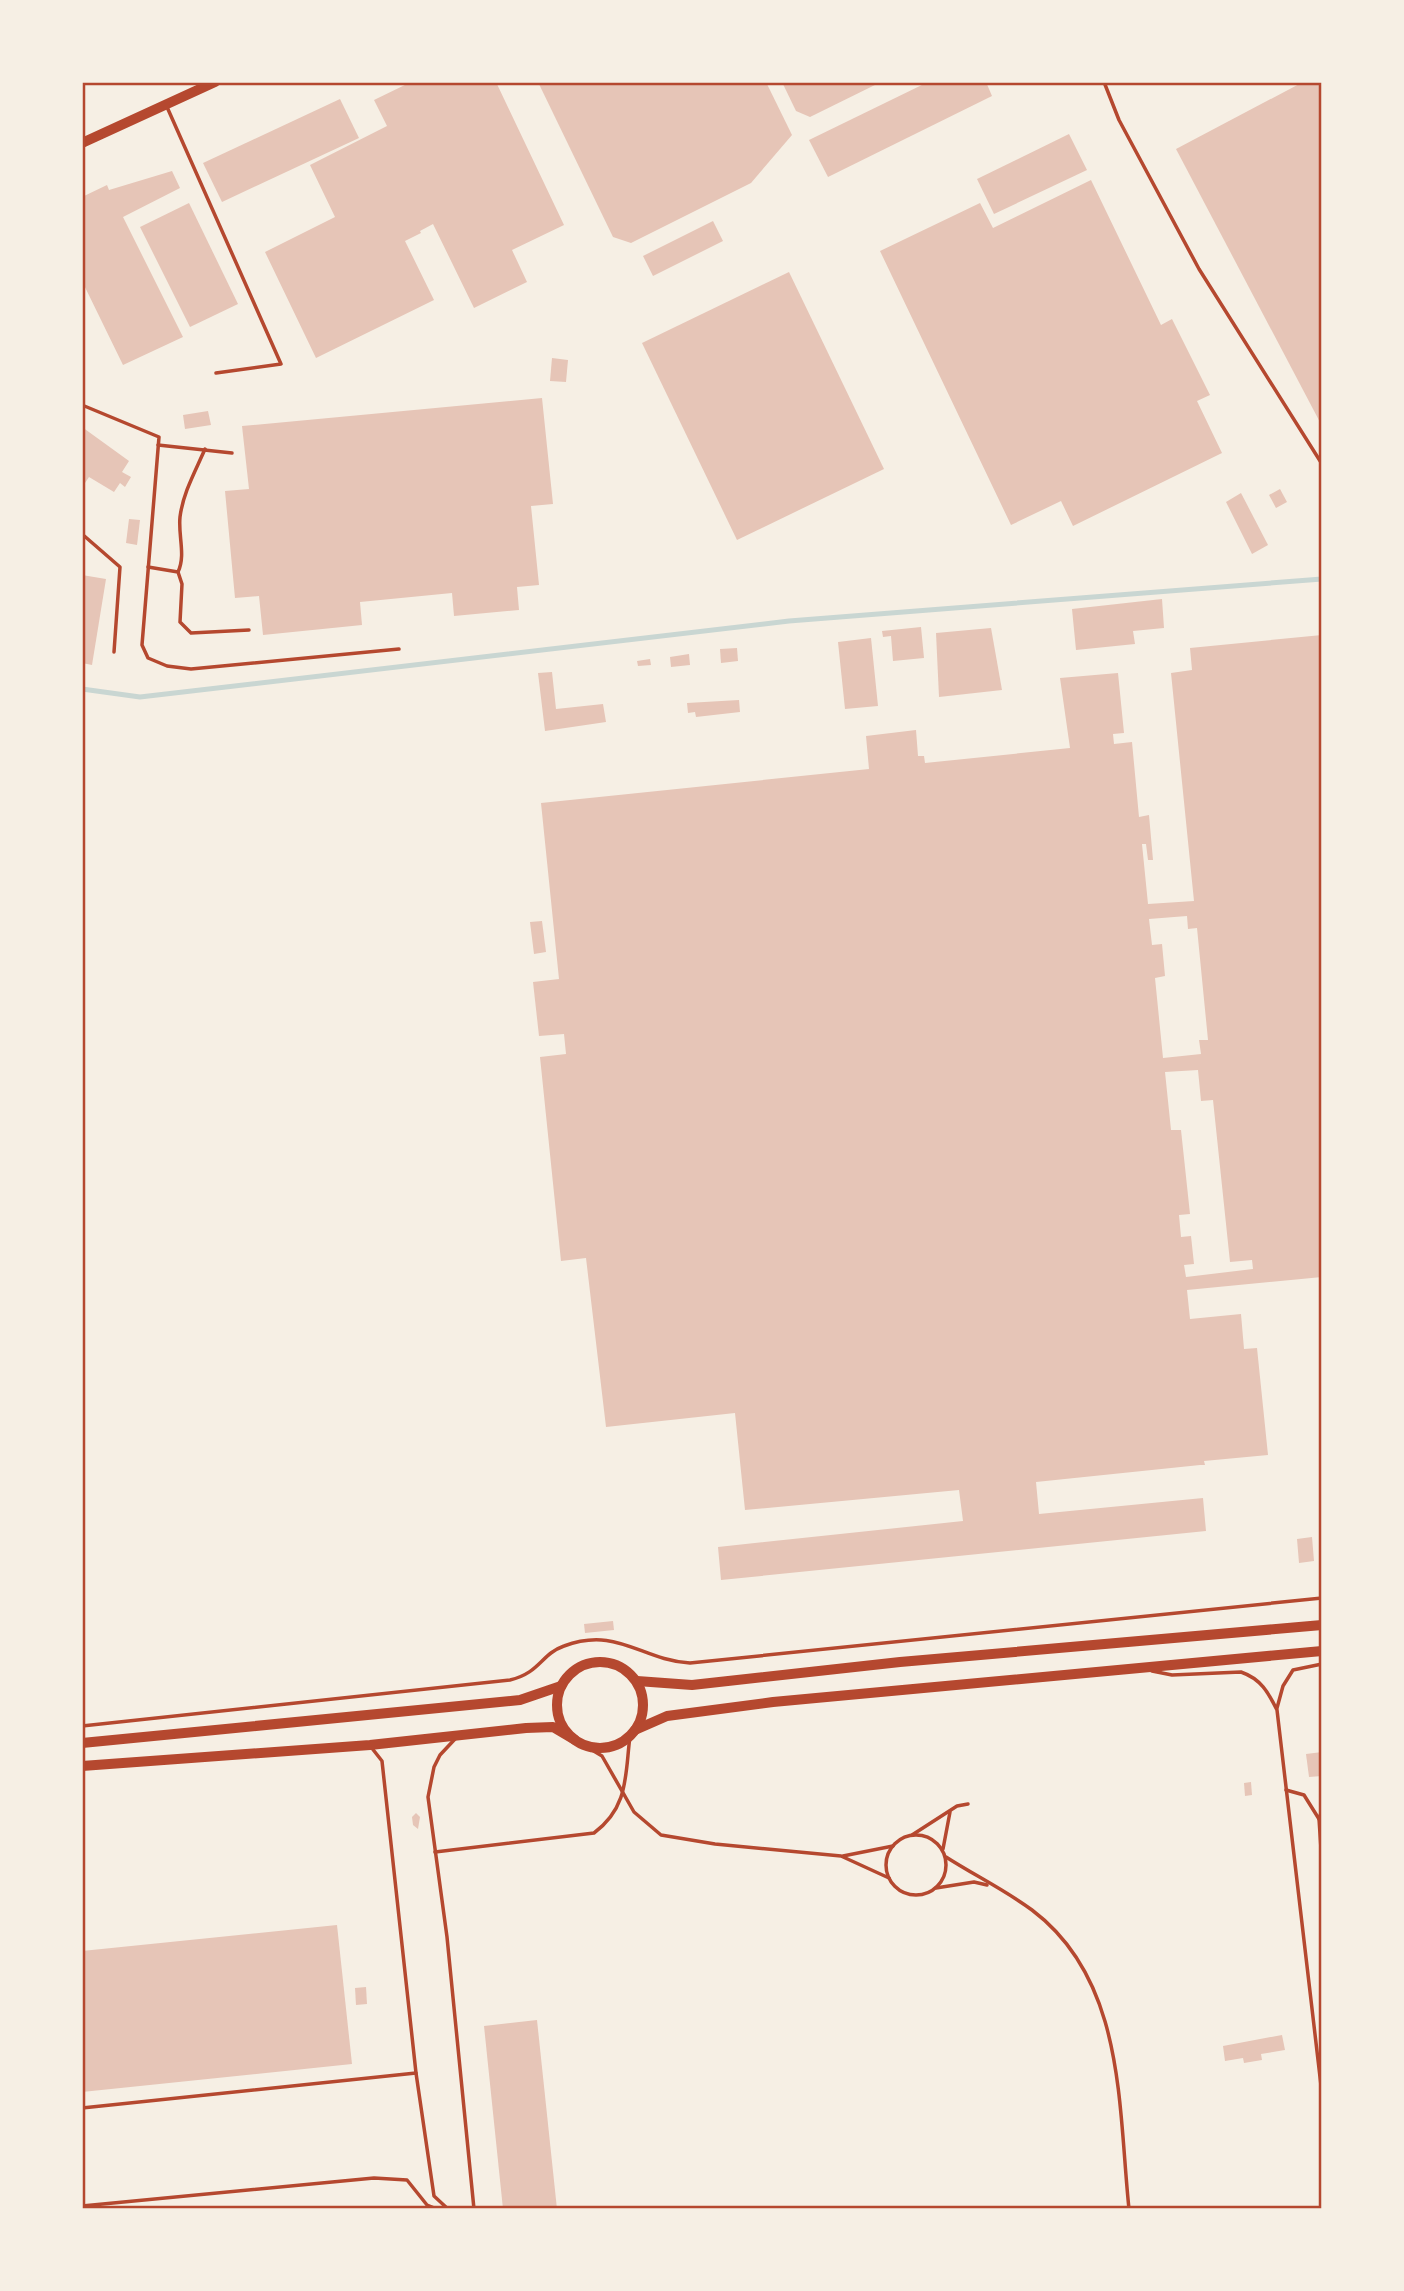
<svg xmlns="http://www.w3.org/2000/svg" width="1404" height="2291" font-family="'Noto Sans',sans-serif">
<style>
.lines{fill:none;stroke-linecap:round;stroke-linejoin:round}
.stream{stroke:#c9d6d2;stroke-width:5}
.building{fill:#e6c5b7;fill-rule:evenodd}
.path{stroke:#b5482f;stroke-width:3.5}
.service{stroke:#b5482f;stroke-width:3.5}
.tertiary{stroke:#b5482f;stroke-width:10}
.secondary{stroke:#b5482f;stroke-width:10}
.neatline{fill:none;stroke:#b5482f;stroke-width:2.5}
</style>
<rect width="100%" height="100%" fill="#f6efe4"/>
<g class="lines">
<polyline class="stream" points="82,689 140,697 789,621 1322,579"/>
</g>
<g class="building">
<polygon points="411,82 496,82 564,225 512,250 527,282 474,308 433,224 420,231 421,233 405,241 434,300 316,358 265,252 335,217 310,165 387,126 374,100"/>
<polygon points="538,82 766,82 792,135 751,183 631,243 613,237"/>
<polygon points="782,82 881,82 810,117 796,111"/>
<polygon points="928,82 986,82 992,96 828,177 809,140"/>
<polygon points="1303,82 1322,82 1322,426 1176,149"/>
<polygon points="340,99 359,138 222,202 203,163"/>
<polygon points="1069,134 1087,170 994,214 977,179"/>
<polygon points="172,171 180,188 123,217 183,337 123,365 82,281 82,197 107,185 109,190"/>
<polygon points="1091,180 1161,325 1172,319 1210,395 1197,401 1222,453 1073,526 1061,501 1011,525 880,251 980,203 993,228"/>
<polygon points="189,203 238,304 190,327 140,227"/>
<polygon points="713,221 723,241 653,276 643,256"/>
<polygon points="789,272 884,469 737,540 642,343"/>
<polygon points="552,358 568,360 566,382 550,381"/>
<polygon points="542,398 553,504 531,506 539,585 517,587 519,610 454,616 452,593 360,602 362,625 263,635 259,596 235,598 225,491 249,489 242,426"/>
<polygon points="208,411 211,425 185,429 183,415"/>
<polygon points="82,427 129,461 122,472 131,477 125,487 120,483 114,492 89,477 85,483 82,481"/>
<polygon points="1280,489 1287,502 1276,508 1269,495"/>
<polygon points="1241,493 1268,545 1252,554 1226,502"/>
<polygon points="129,519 140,520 137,545 126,543"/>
<polygon points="82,575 106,579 92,665 82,663"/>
<polygon points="1162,599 1164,628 1133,631 1135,644 1076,650 1072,609"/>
<polygon points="921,627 924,658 893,661 891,636 883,637 882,631"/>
<polygon points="991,628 1002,690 939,697 936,633"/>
<path d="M1322 635V1277L1187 1290 1190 1319 1241 1314 1244 1349 1257 1348 1268 1455 1204 1461 1205 1465H1200L1036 1482 1039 1514 1203 1498 1206 1531 721 1580 718 1547 963 1521 959 1490 745 1510 735 1413 606 1427 586 1258 561 1261 540 1057 566 1054 564 1034 539 1036 533 982 559 979 541 803 869 769 866 736 916 730 918 756H924L925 763 1070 748 1060 678 1118 673 1124 733 1113 734 1114 744 1132 742 1139 817 1149 815 1153 860H1148L1146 844H1142L1148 904 1194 901 1171 673 1192 670 1190 648ZM1187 916 1188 929 1197 928 1208 1040H1199L1201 1054 1163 1058 1155 978 1165 976 1162 944 1152 945 1149 919ZM1198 1070 1201 1101 1213 1100 1230 1262 1252 1260 1253 1269 1186 1277 1184 1265 1194 1264 1191 1236 1181 1237 1179 1215 1190 1214 1181 1130H1171L1165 1072Z"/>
<polygon points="871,638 878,706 845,709 838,642"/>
<polygon points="737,648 738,661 721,663 720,649"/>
<polygon points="689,654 690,665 671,667 670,657"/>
<polygon points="650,659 651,665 638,666 637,661"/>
<polygon points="552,672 556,709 603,704 606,722 545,731 538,673"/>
<polygon points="739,700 740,712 696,717 695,712 688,713 687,703"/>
<polygon points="542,921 546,952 534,954 530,922"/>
<polygon points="1312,1537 1314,1561 1299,1563 1297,1539"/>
<polygon points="613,1621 614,1630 585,1633 584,1624"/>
<polygon points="1322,1752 1322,1776 1309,1777 1306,1754"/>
<polygon points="1251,1782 1252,1795 1245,1796 1244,1783"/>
<polygon points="416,1813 420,1817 418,1829 413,1825 412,1817"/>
<polygon points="337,1925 352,2064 82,2092 82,1951"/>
<polygon points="366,1987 367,2004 356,2005 355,1988"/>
<polygon points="537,2020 557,2209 503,2209 484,2026"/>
<polygon points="1282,2035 1285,2050 1261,2054 1262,2060 1244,2063 1243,2058 1225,2061 1223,2046"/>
</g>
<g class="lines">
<path class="path" d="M82 1726 510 1680C540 1673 541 1654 564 1646 617 1626 641 1660 690 1663L1322 1598"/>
<g class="service">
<polyline points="1104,82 1119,120 1199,269 1322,464"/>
<polyline points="167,107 281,364 216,373"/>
<polyline points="82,405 159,437 142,645 148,658 167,666 191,669 399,649"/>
<polyline points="158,445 232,453"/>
<polyline points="82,534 120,567 114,652"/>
<polyline points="148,567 178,572 182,584 180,622 191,633 249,630"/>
<path d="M178 572C186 555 178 536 180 517 183 493 195 472 205 449"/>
<path d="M1152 1671 1172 1675 1241 1672C1261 1679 1268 1692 1277 1710L1322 2094"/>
<polyline points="1277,1708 1283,1686 1293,1670 1322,1664"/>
<polyline points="455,1739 440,1755 434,1767 428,1797 447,1937 474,2209"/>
<polyline points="582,1744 602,1756 634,1812 661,1835 715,1844 841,1856 889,1878"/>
<polyline points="1286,1790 1304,1795 1319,1819"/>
<polyline points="1322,1810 1319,1819 1322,1864"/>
<polyline points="912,1835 957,1806 968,1804"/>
<circle cx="916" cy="1865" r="30"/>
<polyline points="943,1849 950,1812"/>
<path d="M435 1852 594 1833C629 1807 625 1775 630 1736"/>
<polyline points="843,1856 893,1846"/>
<path d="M946 1857C974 1875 1005 1890 1032 1910 1125 1980 1118 2104 1129 2209"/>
<polyline points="936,1888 974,1882 987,1885"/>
<polyline points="416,2073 434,2196 448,2209"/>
<polyline points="82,2108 416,2073 382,1761 371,1747"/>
<polyline points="82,2206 374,2178 407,2180 427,2205 437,2209"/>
</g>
<polyline class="tertiary" points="82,143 215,82"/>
<g class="secondary">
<circle cx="600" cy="1705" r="43"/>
<polyline points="637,1681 692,1685 900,1662 1322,1625"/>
<polyline points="635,1730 667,1716 773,1702 1322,1651"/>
<polyline points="82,1743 520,1700 561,1686"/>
<polyline points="82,1766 370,1745 526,1728 553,1727 575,1740"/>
</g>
</g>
<rect width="1404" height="2291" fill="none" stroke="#f6efe4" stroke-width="168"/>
<rect x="84" y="84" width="1236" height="2123" class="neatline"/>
</svg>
